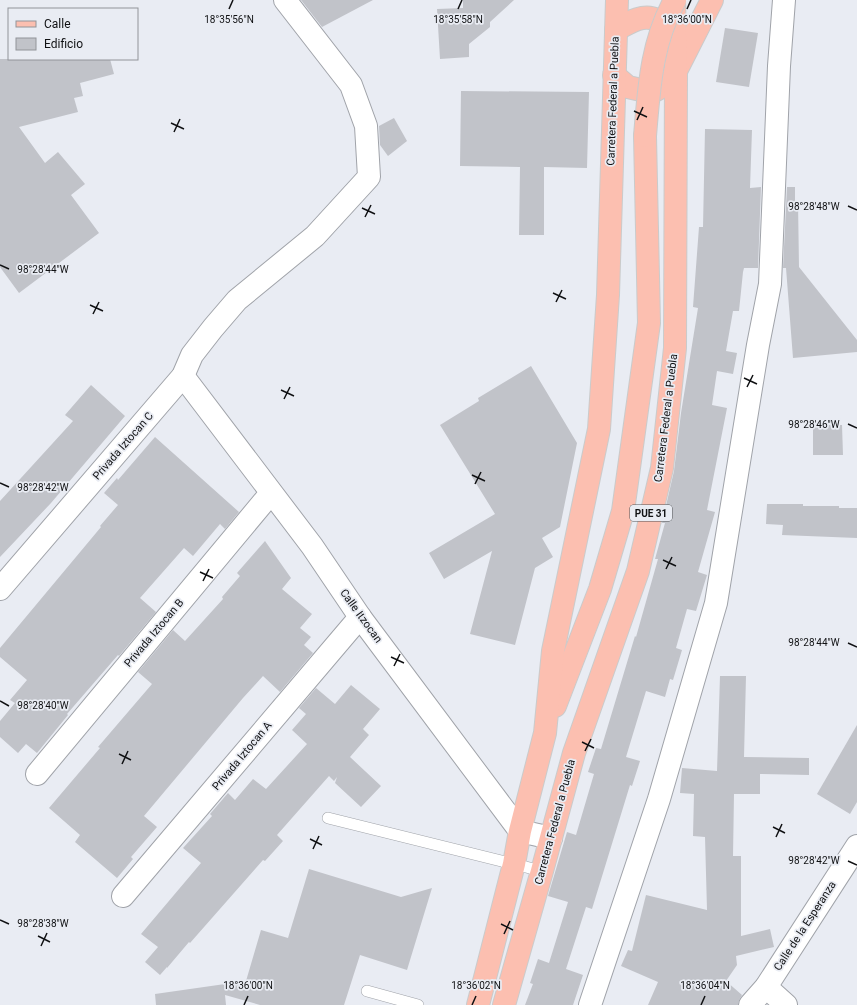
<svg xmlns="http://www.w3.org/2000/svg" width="857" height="1005" font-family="Roboto,sans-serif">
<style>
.building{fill:#c1c3c9}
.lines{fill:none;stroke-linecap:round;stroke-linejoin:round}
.service-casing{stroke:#a0a3a9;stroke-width:12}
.minor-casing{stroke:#a0a3a9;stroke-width:24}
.primary-casing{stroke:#cacbcb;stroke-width:24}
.service{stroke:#fff;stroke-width:11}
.minor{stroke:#fff;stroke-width:22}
.primary{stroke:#fcbfb0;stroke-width:22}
.primary-bridge-casing{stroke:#cacbcb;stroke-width:24;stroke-linecap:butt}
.primary-bridge{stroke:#fcbfb0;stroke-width:22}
.ticks{fill:none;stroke:#101113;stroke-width:1.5}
.labels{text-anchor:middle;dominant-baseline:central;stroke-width:3.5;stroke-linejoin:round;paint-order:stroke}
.shield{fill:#e9ecf3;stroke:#515356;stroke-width:1}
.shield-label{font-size:10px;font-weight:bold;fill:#101113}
.street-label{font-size:11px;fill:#101113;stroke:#e9ecf3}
.ticks-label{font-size:10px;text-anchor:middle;fill:#101113;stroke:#e9ecf3;stroke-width:3.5;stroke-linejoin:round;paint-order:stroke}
</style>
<rect width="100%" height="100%" fill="#e9ecf3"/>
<g class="building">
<polygon points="301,0 373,0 322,27"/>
<polygon points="463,0 514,0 490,22 490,27 469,44 469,57 440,59 437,9 463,8"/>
<polygon points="725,28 758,33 749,87 716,82"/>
<polygon points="0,59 110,59 114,74 80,83 83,96 74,98 78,112 19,127 45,163 58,152 85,184 71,195 99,233 19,293 0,267"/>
<polygon points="461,91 589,92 587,168 544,167 544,235 519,235 520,167 460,166"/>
<polygon points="394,118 407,141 388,156 380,145 379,126"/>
<polygon points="705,129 752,130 750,188 761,187 758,268 744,268 743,272 739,311 733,311 726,351 737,353 733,374 717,371 712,405 727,408 707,510 715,512 698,572 707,575 696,611 687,609 676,648 682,650 673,680 670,679 665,697 646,691 626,757 640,761 632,786 630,785 592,909 586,907 566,969 583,975 573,1005 525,1005 533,984 530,983 538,959 549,963 568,902 548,896 567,832 576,835 594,774 588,772 596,748 601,749 635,636 636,637 658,559 655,559 665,523 662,523 674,471 681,413 698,308 693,307 699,227 703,227"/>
<polygon points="787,187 795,187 795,202 798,202 799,267 857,340 857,352 793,358 786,268 783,268"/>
<polygon points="531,366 577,443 560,527 542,538 553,557 535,568 515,645 470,634 492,551 444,579 429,553 495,514 440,425 479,401 478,398"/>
<polygon points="91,385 125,416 51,503 0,557 0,501 73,421 65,415"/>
<polygon points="813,425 842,425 843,455 813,455"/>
<polygon points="155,437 239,512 225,529 220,524 193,556 184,548 140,598 156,612 119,656 118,655 67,714 68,715 37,753 26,744 18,753 0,737 0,721 15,703 10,700 27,680 0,657 0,648 101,527 100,526 118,505 104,493 117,478 118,480"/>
<polygon points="767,504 803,504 803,506 839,506 839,508 857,508 857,538 782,535 783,525 766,524"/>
<polygon points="265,541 291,578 282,589 312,614 300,628 311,637 304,645 313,653 280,692 263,676 243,698 144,816 157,827 131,857 133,859 117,878 75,842 80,835 49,808 100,748 98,747 152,684 138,672 173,630 185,641 223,599 222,597 240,576 237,573"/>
<polygon points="720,676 746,676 744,757 809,758 809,775 760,774 760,794 734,794 733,856 741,856 741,936 770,929 774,947 736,956 737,965 726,981 742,995 738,1002 738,1005 648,1005 658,982 621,966 628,950 632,951 646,895 707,910 705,837 693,836 694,794 680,793 682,768 717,771"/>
<polygon points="351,685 380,709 363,729 369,735 350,757 381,786 361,807 335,783 337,777 334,781 329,776 277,835 283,841 265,861 263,860 190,943 189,942 167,968 167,967 160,975 145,962 158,947 141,934 201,863 183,848 212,816 210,814 228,793 235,800 253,779 266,789 307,744 292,730 306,714 299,708 316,688 335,704"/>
<polygon points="857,725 857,802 850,814 817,794"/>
<polygon points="309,869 401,897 432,888 407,970 360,955 344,1005 260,1005 225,995 226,1005 156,1005 155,994 246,981 261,930 288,938"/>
</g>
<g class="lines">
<g class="service-casing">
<g id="service">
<polyline points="328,818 542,871"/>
<polyline points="367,991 418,1005"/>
</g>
</g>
<g class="minor-casing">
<g id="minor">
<polyline points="183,376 312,546 360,617 520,831 551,838"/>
<polyline points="0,589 183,376 192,355 213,328 237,300 315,236 369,177 366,126 351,85 285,0"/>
<polyline points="37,774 271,493"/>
<polyline points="123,896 360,617"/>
<polyline points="766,987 786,1005"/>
<polyline points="590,1005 659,799 716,603 758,345 770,284 779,66 784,0"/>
<polyline points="750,1005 766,987 857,846"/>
</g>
</g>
<g class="primary-casing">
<g id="primary">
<path d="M616 30C628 23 643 13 657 20 663 23 669 30 675 34"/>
<polyline points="614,75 628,87 641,90 656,90 665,85 676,71 712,0"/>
<polyline points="555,706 600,589 623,511 649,323 645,136"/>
<polyline points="478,1005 514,864 520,831 545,733 553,651 599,429 608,295 617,0"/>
<polyline points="504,1005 542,871 574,753 638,571 662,468 675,348 676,71 674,0"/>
</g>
</g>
<use href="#service" class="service"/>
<use href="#minor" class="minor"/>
<use href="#primary" class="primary"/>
<g class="primary-bridge-casing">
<path id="primary-bridge" d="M645 136C649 89 651 43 675 0"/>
</g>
<use href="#primary-bridge" class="primary-bridge"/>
</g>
<path class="ticks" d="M229 9 233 0M458 9 462 0M687 9 691 0M634 111 647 117M637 120 643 107M171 123 184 129M174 132 180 119M848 206 857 210M362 208 375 214M365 217 371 205M0 265 9 269M553 293 566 299M556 302 562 290M90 305 103 311M93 314 99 302M744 378 757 384M747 387 753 375M281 390 294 396M284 399 290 387M848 424 857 428M472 475 485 481M0 483 9 487M475 484 481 472M663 560 676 566M666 569 672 557M200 572 213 578M203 581 209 569M848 643 857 647M391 657 404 663M394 666 400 654M0 701 9 706M582 742 594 748M585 751 591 739M119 754 131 760M122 764 128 751M773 827 785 833M776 837 782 824M310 839 322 845M313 849 319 836M848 861 857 865M0 920 9 924M501 924 513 930M504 934 510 921M38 936 50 942M41 946 47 933M244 1005 248 996M472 1005 476 996M701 1005 705 996"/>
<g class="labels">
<rect class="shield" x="630" y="505" width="42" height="16" rx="3"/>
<g class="shield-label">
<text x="651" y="513">PUE 31</text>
</g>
<g class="street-label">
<text transform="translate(613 101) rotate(-88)">Carretera Federal a Puebla</text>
<text transform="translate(666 418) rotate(-83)">Carretera Federal a Puebla</text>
<text transform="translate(123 446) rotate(-49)">Privada Iztocan C</text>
<text transform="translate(361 616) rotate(54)">Calle Itzocan</text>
<text transform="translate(154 633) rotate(-50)">Privada Iztocan B</text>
<text transform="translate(242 756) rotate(-50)">Privada Iztocan A</text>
<text transform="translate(555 822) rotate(-75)">Carretera Federal a Puebla</text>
<text transform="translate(805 926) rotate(-57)">Calle de la Esperanza</text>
</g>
</g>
<g class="ticks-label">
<text x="229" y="23">18°35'56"N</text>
<text x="458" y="23">18°35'58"N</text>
<text x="687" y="23">18°36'00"N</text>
<text x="814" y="210">98°28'48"W</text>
<text x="43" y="273">98°28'44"W</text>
<text x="814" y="428">98°28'46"W</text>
<text x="43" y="491">98°28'42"W</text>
<text x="814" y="646">98°28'44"W</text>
<text x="43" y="709">98°28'40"W</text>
<text x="814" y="864">98°28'42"W</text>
<text x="43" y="927">98°28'38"W</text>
<text x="248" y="989">18°36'00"N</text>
<text x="476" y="989">18°36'02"N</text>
<text x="705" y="989">18°36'04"N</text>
</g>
<rect x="8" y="8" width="130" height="52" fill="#e9ecf3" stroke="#929499"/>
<rect x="16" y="21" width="20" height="6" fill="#fcbfb0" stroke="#929499"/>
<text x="44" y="28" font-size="12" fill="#101113">Calle</text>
<rect x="16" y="38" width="20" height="12" fill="#c1c3c9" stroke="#929499"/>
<text x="44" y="48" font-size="12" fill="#101113">Edificio</text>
</svg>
